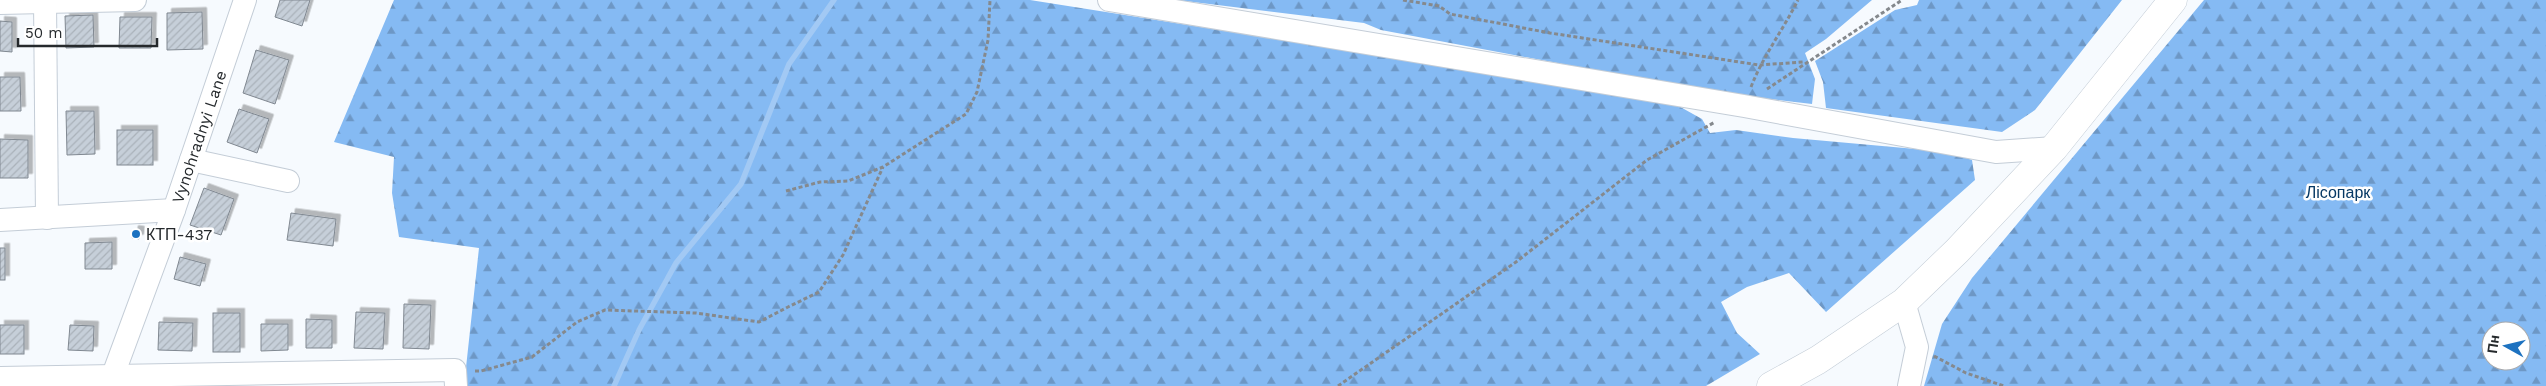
<svg xmlns="http://www.w3.org/2000/svg" width="2546" height="386" font-family="'Work Sans',sans-serif">
<style>
.forest{fill:url(#forest-firs);fill-rule:evenodd}
.lines{fill:none;stroke-linecap:round;stroke-linejoin:round}
.stream{stroke:#a2c9f4;stroke-width:5.5}
.building{fill:url(#building-hatch);stroke:#808891;filter:url(#shadow)}
.minor-casing{stroke:#c4cdd7;stroke-width:24}
.major-casing{stroke:#c4cdd7;stroke-width:29}
.path{stroke:#85898d;stroke-width:3;stroke-dasharray:4 2.5;stroke-linecap:butt}
.minor{stroke:#fff;stroke-width:22}
.major{stroke:#fff;stroke-width:28}
.poi-dot{fill:#1d72c0;stroke:#fff;stroke-width:2}
.labels{text-anchor:middle;dominant-baseline:central;stroke-width:5;stroke-linejoin:round;paint-order:stroke}
.street-label{font-size:16px;fill:#25292c;stroke:#fff}
.park-label{font-size:16px;fill:#063864;stroke:#fff}
.poi-label{font-size:16px;fill:#25292c;stroke:#fff;text-anchor:start}
</style>
<defs>
<pattern id="forest-firs" width="22" height="20" patternUnits="userSpaceOnUse" patternTransform="scale(1.25)"><rect width="22" height="20" fill="#85baf3"/><path d="M5 1l3.5 6h-7zM16 11l3.5 6h-7z" fill="#6d97c5"/></pattern>
<pattern id="building-hatch" width="6" height="6" patternUnits="userSpaceOnUse" patternTransform="scale(1.25)"><rect width="6" height="6" fill="#c6cfd9"/><path d="M-1 1l2-2M0 6l6-6M5 7l2-2" fill="none" stroke="#aab2ba"/></pattern>
<filter id="shadow"><feDropShadow dx="4.5" dy="-4.5" stdDeviation="0" flood-color="#0004"/></filter>
</defs>
<rect width="100%" height="100%" fill="#f6fafe"/>
<g class="forest">
<polygon points="394,0 1030,0 1434,64 1675,104 1702,119 1710,133 1736,130 1793,138 1949,152 1972,160 1975,180 1826,312 1789,273 1747,287 1721,302 1737,333 1760,354 1706,386 464,386 479,248 399,237 392,193 394,157 334,142"/>
<polygon points="1177,0 1872,0 1826,39 1805,53 1815,79 1812,104 1712,92 1381,30 1364,23"/>
<polygon points="1919,0 2122,0 2035,110 2002,132 1826,108 1823,82 1815,61 1895,10 1917,5"/>
<path d="M2204 0H2546V386H1924L1942 324 1972 278ZM2491 331H2521V361H2491Z"/>
</g>
<g class="lines">
<polyline class="stream" points="614,386 639,330 676,263 741,184 789,64 834,0"/>
</g>
<g class="building">
<polygon points="280,0 310,0 302,26 275,17"/>
<polygon points="202,12 203,49 167,50 167,13"/>
<polygon points="93,15 94,47 66,48 65,16"/>
<polygon points="120,17 152,17 151,48 119,48"/>
<polygon points="0,21 12,22 12,52 0,51"/>
<polygon points="256,50 289,60 275,104 243,93"/>
<polygon points="0,77 20,77 21,111 0,111"/>
<polygon points="239,109 269,119 257,153 227,142"/>
<polygon points="66,111 94,111 95,154 67,155"/>
<rect x="117" y="130" width="36" height="35"/>
<polygon points="0,139 28,140 28,178 0,178"/>
<polygon points="204,188 234,199 221,235 190,225"/>
<polygon points="291,213 336,219 333,246 287,240"/>
<polygon points="134,230 140,231 139,239 132,238"/>
<polygon points="112,242 112,269 85,269 85,243"/>
<rect x="0" y="248" width="5" height="32"/>
<polygon points="180,257 206,264 200,286 174,279"/>
<polygon points="404,304 431,305 429,349 403,348"/>
<polygon points="356,312 385,313 383,349 354,348"/>
<rect x="213" y="313" width="27" height="39"/>
<polygon points="306,319 332,320 332,348 306,348"/>
<polygon points="159,322 193,323 192,351 158,350"/>
<polygon points="261,324 288,324 288,350 261,351"/>
<rect x="0" y="325" width="24" height="29"/>
<polygon points="70,325 94,326 93,351 68,350"/>
</g>
<g class="lines">
<g class="minor-casing">
<g id="minor">
<polyline points="45,0 47,218"/>
<polyline points="1109,0 1744,106 1996,152 2054,148"/>
<polyline points="0,3 135,0"/>
<polyline points="191,160 288,181"/>
<polyline points="0,220 174,210"/>
<polyline points="1904,302 1917,347 1909,386"/>
<polyline points="0,378 455,370 456,386"/>
<path id="s1" d="M109 386 174 210 245 0"/>
</g>
</g>
<g class="major-casing">
<polyline id="major" points="1771,386 1818,360 1904,302 1957,251 2054,148 2173,0"/>
</g>
<g class="path">
<polyline points="1403,0 1439,6 1450,14 1550,33 1759,65 1804,62"/>
<path d="M1751 87C1763 56 1783 30 1798 0"/>
<polyline points="1767,89 1902,0"/>
<polyline points="786,191 820,182 848,181 883,167 966,114 977,92 988,40 990,0"/>
<polyline points="1934,356 1966,373 2004,386"/>
<polyline points="475,371 481,371 532,357 577,322 605,310 696,313 759,322 788,307 819,292 843,255 883,167"/>
<polyline points="1338,386 1516,262 1647,160 1715,122"/>
</g>
<use href="#minor" class="minor"/>
<use href="#major" class="major"/>
</g>
<circle class="poi-dot" cx="136" cy="234" r="5"/>
<g class="labels">
<g class="street-label">
<text stroke="none"><textPath href="#s1" startOffset="265">Vynohradnyi Lane</textPath></text>
</g>
<g class="park-label">
<text x="2338" y="192">Лісопарк</text>
</g>
<g class="poi-label">
<text x="146" y="234">КТП-437</text>
</g>
</g>
<g transform="translate(2506 346) rotate(278)"><circle r="24" fill="#ffffff" stroke="#a8a9ab"/>
<path d="M0-4L9 19L0 12L-9 19Z" fill="#1d72c0"/>
<text y="-8" font-size="14" font-weight="bold" text-anchor="middle" fill="#25292c">Пн</text>
</g>
<path d="M18 38v8h139v-8" fill="none" stroke="#25292c" stroke-width="2.5"/>
<text x="25" y="38" font-size="15" fill="#25292c" stroke="#ffffff" stroke-width="4" paint-order="stroke">50 m</text>
</svg>
